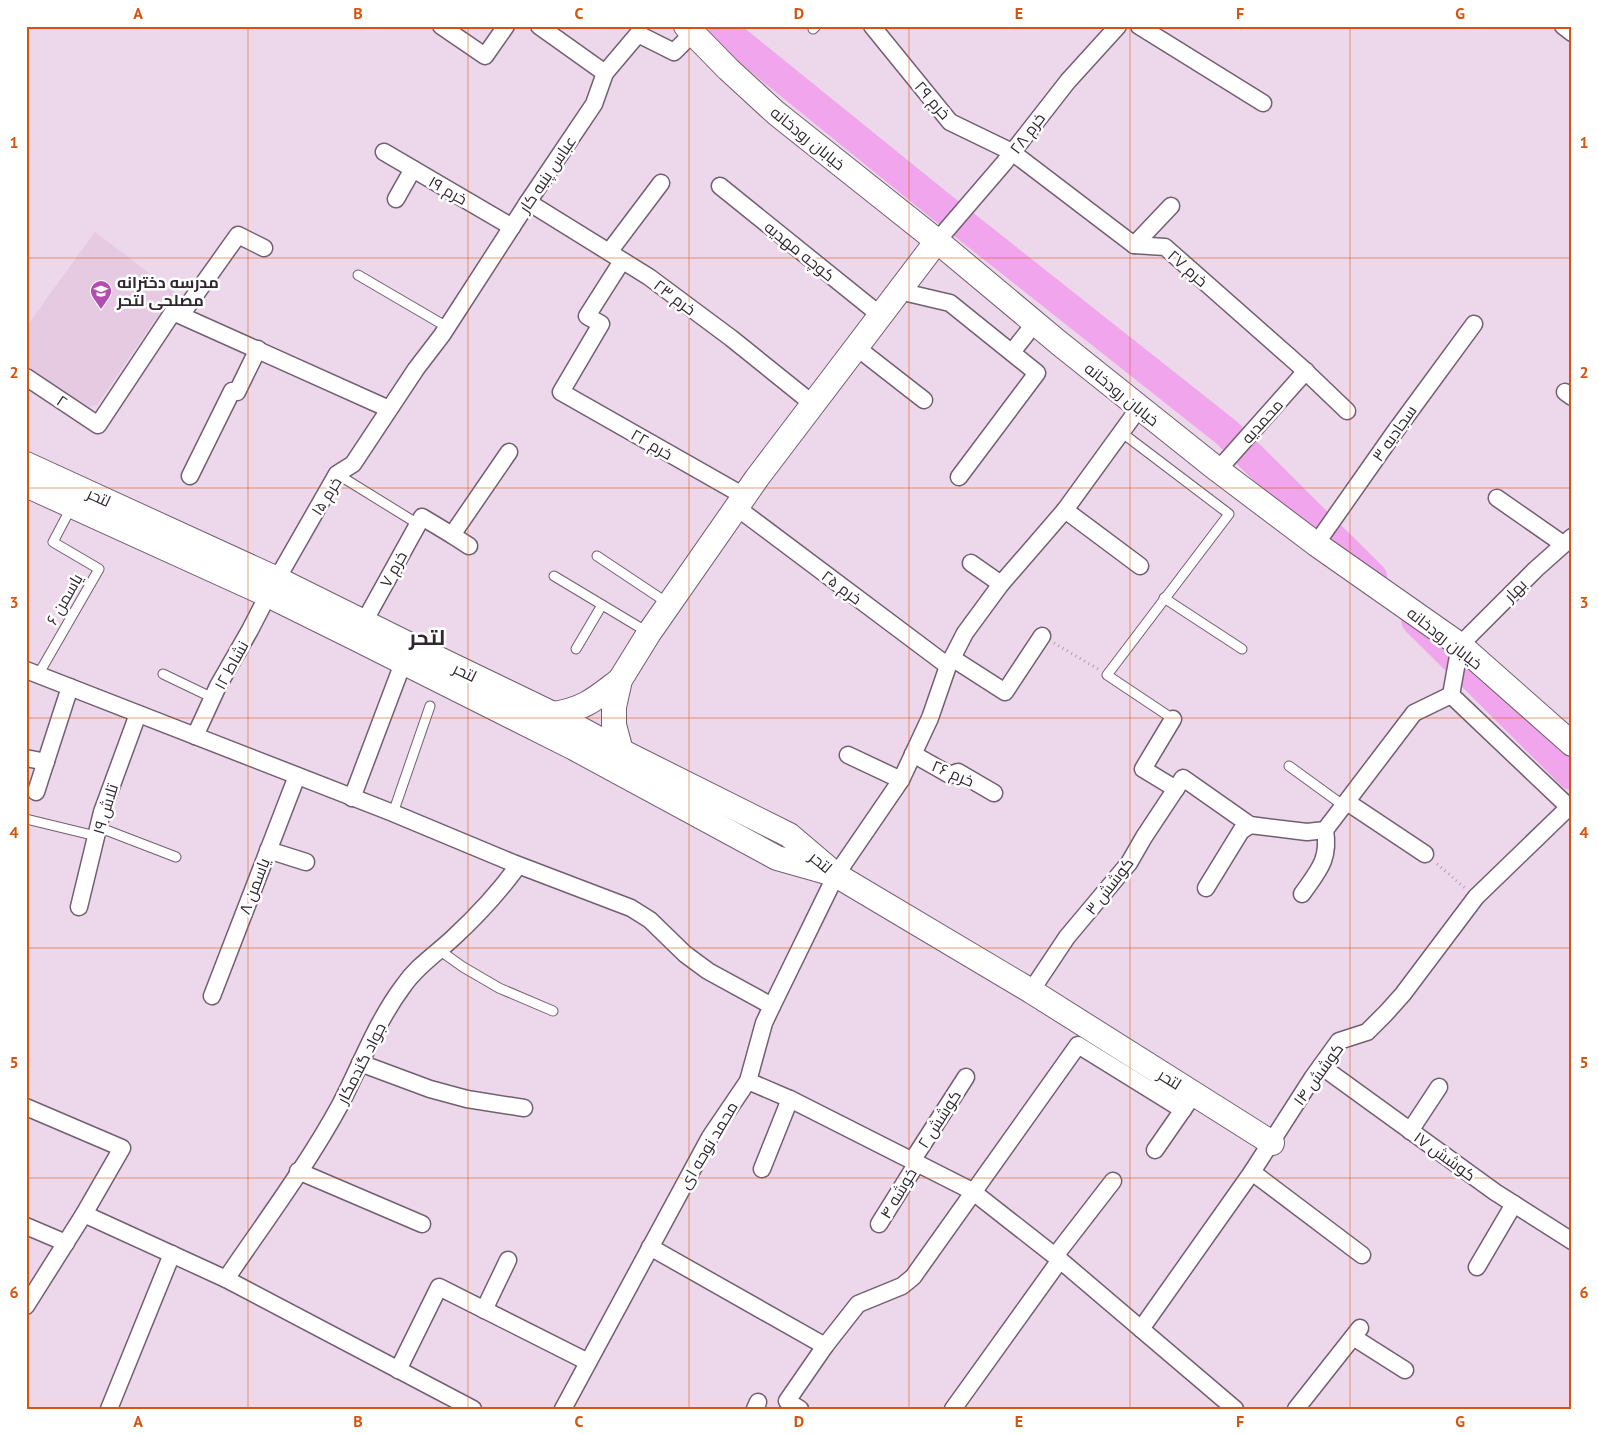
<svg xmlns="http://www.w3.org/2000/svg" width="1598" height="1435" font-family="'PT Sans',Cairo,sans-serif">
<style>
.built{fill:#e5cae2}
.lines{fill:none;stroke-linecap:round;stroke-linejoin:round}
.river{stroke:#f1a5ec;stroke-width:30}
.lane-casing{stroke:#725f71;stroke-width:11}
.street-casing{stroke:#725f71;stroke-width:19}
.secondary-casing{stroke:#725f71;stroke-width:26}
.path{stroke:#ae9dad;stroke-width:3;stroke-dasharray:1 4;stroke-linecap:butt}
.lane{stroke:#fff;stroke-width:9}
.street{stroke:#fff;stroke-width:16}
.secondary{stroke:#fff;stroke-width:24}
.grid{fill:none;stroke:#d65410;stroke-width:1;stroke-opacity:0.55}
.labels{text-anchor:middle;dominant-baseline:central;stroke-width:5;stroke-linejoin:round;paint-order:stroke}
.street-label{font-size:16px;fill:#302830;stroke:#fff}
.poi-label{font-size:16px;font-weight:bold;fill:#302830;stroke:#fff;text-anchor:start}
.district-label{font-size:21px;font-weight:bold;fill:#302830;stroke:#fff}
.neatline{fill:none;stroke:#d65410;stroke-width:2}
.grid-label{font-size:16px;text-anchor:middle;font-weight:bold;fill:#d65410}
</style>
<rect width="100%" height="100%" fill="#edd7eb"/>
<polygon class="built" points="95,232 174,292 97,405 85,408 26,365 26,327"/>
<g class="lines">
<g class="river">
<polyline points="718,26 939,205 1226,432 1372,577"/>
<polyline points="1416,620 1572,775"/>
</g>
<g class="lane-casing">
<g id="lane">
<polyline points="813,29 816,26"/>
<polyline points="358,275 447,327"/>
<polyline points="1121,432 1229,514 1107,675 1173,719"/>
<polyline points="337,474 418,524"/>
<polyline points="597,556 669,604"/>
<polyline points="554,576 649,633"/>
<polyline points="1164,598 1242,649"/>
<polyline points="576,649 602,605"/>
<polyline points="163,674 213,698"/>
<polyline points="38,675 99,569 53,542 72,506"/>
<polyline points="1289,766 1344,806"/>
<polyline points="393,813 430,706"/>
<polyline points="26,819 96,836"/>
<polyline points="98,827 176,857"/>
<polyline points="439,950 463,967 499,988 553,1011"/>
</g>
</g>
<g class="street-casing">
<g id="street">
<polyline points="441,26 485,56 506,26"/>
<polyline points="539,26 605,73"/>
<polyline points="872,26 950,122 1012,152 1134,245 1165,247 1301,367 1347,411"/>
<polyline points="1139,26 1263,103"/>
<polyline points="1563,26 1572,33"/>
<polyline points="384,152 512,227"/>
<polyline points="720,186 880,315"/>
<polyline points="396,199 413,169"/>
<polyline points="528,202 649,277 731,338 813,404"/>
<polyline points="937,241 1004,163 1068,81 1118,26"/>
<polyline points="1134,245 1171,206"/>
<polyline points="609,252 661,183"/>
<polyline points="622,261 587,316 601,324 561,392 744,496"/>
<polyline points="899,291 950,303 1037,373 959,477"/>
<polyline points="181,315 238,235 264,248"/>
<polyline points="856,347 924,400"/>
<polyline points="1012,352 1035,323"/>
<polyline points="26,377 98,425 173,312 389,409"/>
<polyline points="1565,392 1572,397"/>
<polyline points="1218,470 1306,371"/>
<polyline points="190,476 232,391 237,392 258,349"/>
<polyline points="1497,498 1563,544"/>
<polyline points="736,507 948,666"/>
<polyline points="1065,510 1140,566"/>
<polyline points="452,535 469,546"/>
<polyline points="1572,537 1536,569 1460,645 1451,695 1572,810"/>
<polyline points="1316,544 1394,433 1474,324"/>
<polyline points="971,563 1001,584"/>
<polyline points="277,579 337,474 353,464 416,369 442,335 528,202 594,104 605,73 638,34 674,52 693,33"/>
<polyline points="364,622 422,517 452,535 509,452"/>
<polyline points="952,658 1005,692 1042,636"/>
<polyline points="26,670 393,813 513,863 631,908 650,920 685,954 708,971 772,1006"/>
<polyline points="1173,719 1143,769 1176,789"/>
<polyline points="195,736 218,686 250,630 268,595"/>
<polyline points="913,754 950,775 958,772 994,793"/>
<polyline points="848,755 901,780"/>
<polyline points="26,758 46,762"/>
<polyline points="36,792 70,687"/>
<polyline points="352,798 403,663"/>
<polyline points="1347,802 1425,854"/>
<polyline points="268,850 306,862"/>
<polyline points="1206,888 1241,831 1250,825"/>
<path d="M1302 894C1318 871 1330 860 1325 830"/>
<polyline points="79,907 102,812 138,714"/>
<polyline points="1031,991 1067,937 1129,863 1144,837 1183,778 1250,825 1307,832 1325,830 1414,713 1451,695"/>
<polyline points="212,996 297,776"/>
<polyline points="360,1063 430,1089 467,1099 524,1108"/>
<polyline points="1321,1066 1495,1192 1572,1241"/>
<polyline points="748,1081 790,1099 972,1191 1060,1260 1235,1409"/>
<polyline points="26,1107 122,1148 84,1214 26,1306"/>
<polyline points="1410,1131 1439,1087"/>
<polyline points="1155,1150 1189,1101"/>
<polyline points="912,1161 966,1077"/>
<polyline points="762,1169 790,1099"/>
<polyline points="298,1171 422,1224"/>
<polyline points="1252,1172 1362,1255"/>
<polyline points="84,1214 226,1279 473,1409"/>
<polyline points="879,1224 917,1163"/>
<polyline points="26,1226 66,1243"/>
<polyline points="650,1247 825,1346"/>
<polyline points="1055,1256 1113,1181"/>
<polyline points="1477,1267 1514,1204"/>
<path d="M226 1279C264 1223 308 1164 340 1105 361 1065 376 1022 404 985 417 966 436 954 453 938 477 916 499 892 518 866"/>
<polyline points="484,1310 508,1260"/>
<polyline points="1141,1329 1252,1172 1313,1077 1339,1041 1367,1032 1386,1013 1403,994 1476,897 1569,807"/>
<polyline points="1353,1337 1405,1370"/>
<polyline points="398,1370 439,1287 588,1362"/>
<polyline points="109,1409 172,1254"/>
<polyline points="563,1409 710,1137 748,1081 764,1023 772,1006 836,875 901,780 930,718 948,666 965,633 1001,584 1065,510 1139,408"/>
<polyline points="755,1409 758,1402"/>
<polyline points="800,1409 787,1401 825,1346 858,1304 902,1286 913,1277 1078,1045 1183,1110"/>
<polyline points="953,1409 1060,1260"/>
<polyline points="1296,1409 1360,1328"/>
</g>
</g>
<g class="secondary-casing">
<g id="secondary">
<polyline points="686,26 728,69 776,113 937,241 1059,343 1218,470 1316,544 1460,645 1572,744"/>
<polyline points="26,464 277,579 412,646 553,714 621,751 789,835 836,875 1031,991 1272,1143"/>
<polyline points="26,485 268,595 355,638 574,748 777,858 830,873"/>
<path d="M553 714C585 709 595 699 620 680"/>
<polyline points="621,751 614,725 614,707 620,680 649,633 757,478 937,241"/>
</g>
</g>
<g class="path">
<polyline points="1054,643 1098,669"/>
<polyline points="1437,864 1465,888"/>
</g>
<use href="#lane" class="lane"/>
<use href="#street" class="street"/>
<use href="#secondary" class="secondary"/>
</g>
<path class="grid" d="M248 26V1409M468 26V1409M689 26V1409M909 26V1409M1130 26V1409M1350 26V1409M26 258H1572M26 488H1572M26 718H1572M26 948H1572M26 1178H1572"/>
<defs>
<g id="school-pin" transform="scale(1.125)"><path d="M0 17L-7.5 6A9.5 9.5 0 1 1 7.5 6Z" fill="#b44db1" stroke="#fff"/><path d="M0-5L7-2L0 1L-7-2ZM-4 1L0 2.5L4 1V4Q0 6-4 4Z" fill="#fff"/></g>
</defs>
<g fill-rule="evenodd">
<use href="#school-pin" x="101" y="291"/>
</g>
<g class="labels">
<g class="street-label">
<text transform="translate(933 100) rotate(49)">خرم ۲۹</text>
<text transform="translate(1027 133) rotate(-53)">خرم ۲۸</text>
<text transform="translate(808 138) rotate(39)">خیابان رودخانه</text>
<text transform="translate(547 174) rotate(-56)">عباس پنبه کار</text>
<text transform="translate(448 190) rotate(30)">خرم ۱۹</text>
<text transform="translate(800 251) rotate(39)">کوچه مهدیه</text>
<text transform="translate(1188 268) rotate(41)">خرم ۲۷</text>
<text transform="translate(675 297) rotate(37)">خرم ۲۳</text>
<text transform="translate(1122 394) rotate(39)">خیابان رودخانه</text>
<text transform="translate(62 401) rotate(34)">۲</text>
<text transform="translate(1262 421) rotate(-48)">محمدیه</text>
<text transform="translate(1394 433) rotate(-55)">سجادیه ۳</text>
<text transform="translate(652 444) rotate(30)">خرم ۲۲</text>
<text transform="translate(326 496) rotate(-58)">خرم ۱۵</text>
<text transform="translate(99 497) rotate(25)">لتحر</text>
<text transform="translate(393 569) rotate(-61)">خرم ۷</text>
<text transform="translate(842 587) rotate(37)">خرم ۲۵</text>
<text transform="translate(1515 590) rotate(-45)">بهار</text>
<text transform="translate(64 599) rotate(-60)">یاسمن ۶</text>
<text transform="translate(1445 638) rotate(38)">خیابان رودخانه</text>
<text transform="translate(231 665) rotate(-61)">نشاط ۱۲</text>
<text transform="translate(465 672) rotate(26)">لتحر</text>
<text transform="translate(953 773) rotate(23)">خرم ۲۶</text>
<text transform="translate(105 809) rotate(-73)">تلاش ۱۹</text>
<text transform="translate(821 862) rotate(40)">لتحر</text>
<text transform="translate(254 886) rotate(-69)">یاسمن ۸</text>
<text transform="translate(1109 886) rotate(-52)">کوشش ۳</text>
<text transform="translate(361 1063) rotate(-63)">جواد گندمکار</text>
<text transform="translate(1318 1074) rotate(-54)">کوشش ۱۴</text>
<text transform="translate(1170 1079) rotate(32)">لتحر</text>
<text transform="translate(939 1119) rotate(-57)">کوشش ۲</text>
<text transform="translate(708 1145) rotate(-59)">محمد نوحه ای</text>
<text transform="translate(1445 1156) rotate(36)">کوشش ۱۷</text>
<text transform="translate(898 1193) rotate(-59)">خوشه ۴</text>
</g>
<g class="poi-label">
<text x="117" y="282">مدرسه دخترانه<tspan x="117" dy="18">مصلحی لتحر</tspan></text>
</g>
<g class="district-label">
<text x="427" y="637">لتحر</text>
</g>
</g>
<rect width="1598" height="1435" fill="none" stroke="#ffffff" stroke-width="55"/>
<rect x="28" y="28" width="1542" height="1380" class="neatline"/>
<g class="grid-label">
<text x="138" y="19">A</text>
<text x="358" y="19">B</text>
<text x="579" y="19">C</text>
<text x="799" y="19">D</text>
<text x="1019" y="19">E</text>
<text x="1240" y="19">F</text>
<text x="1460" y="19">G</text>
<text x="14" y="148">1</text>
<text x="1584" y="148">1</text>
<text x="14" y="378">2</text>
<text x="1584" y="378">2</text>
<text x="14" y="608">3</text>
<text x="1584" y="608">3</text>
<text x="14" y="838">4</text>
<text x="1584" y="838">4</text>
<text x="14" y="1068">5</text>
<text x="1584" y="1068">5</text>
<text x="14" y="1298">6</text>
<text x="1584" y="1298">6</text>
<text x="138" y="1427">A</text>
<text x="358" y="1427">B</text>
<text x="579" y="1427">C</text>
<text x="799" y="1427">D</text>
<text x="1019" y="1427">E</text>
<text x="1240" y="1427">F</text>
<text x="1460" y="1427">G</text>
</g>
</svg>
